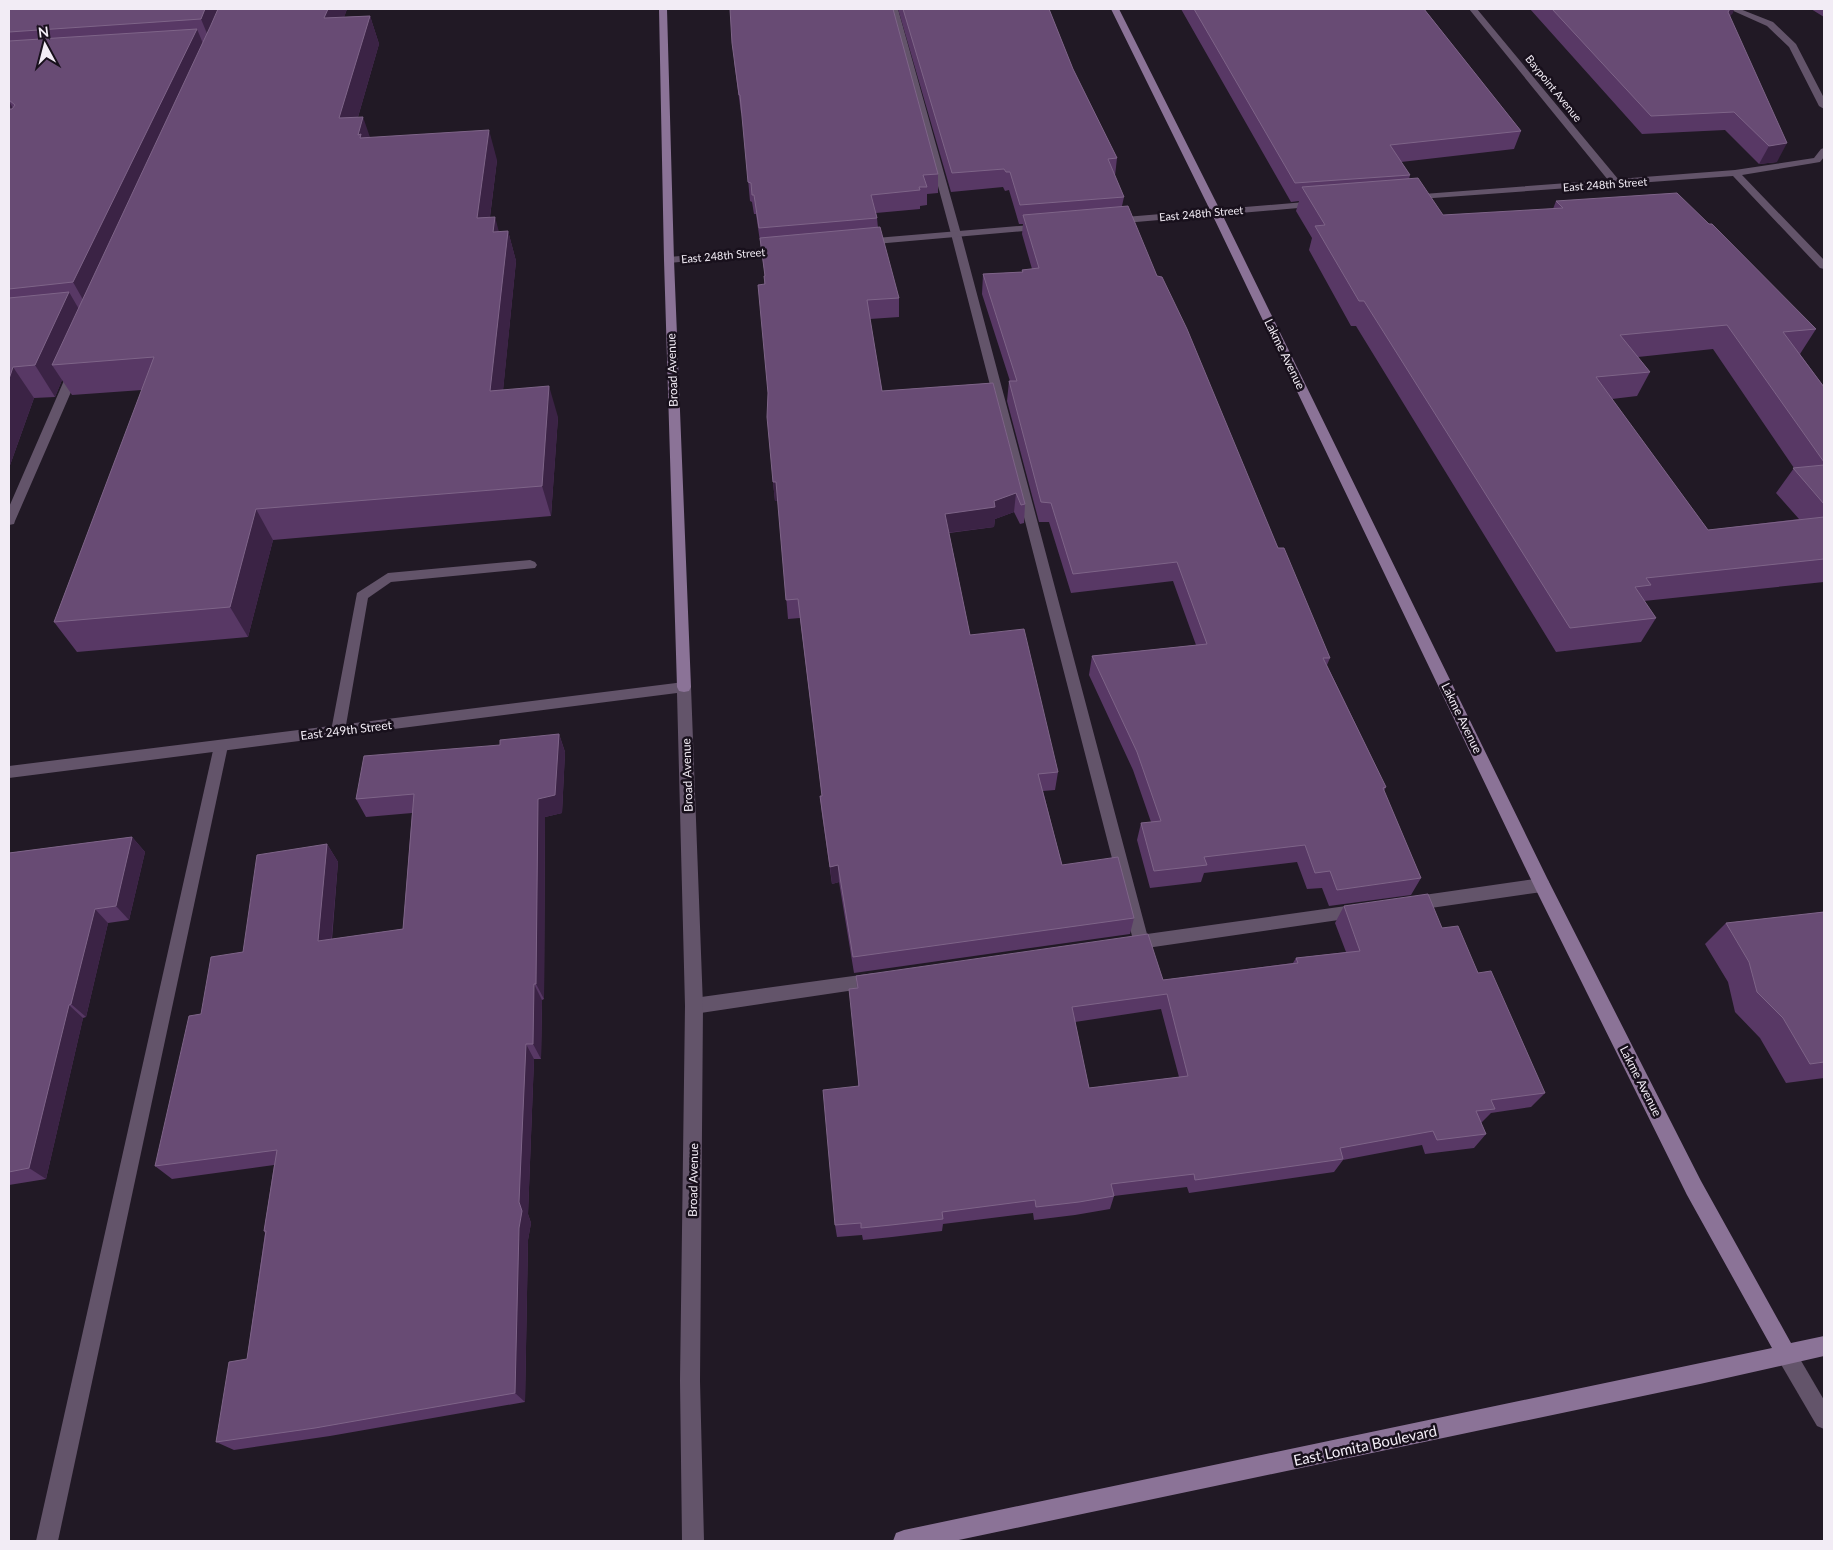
<svg xmlns="http://www.w3.org/2000/svg" width="1833" height="1550" font-family="Lato,sans-serif">
<style>
.lines{fill:none;stroke-linecap:round;stroke-linejoin:round}
.lane{fill:#63546a;fill-rule:evenodd}
.street{fill:#63546a;fill-rule:evenodd}
.secondary{fill:#8b7397;fill-rule:evenodd}
.wall{fill:#583865;fill-rule:evenodd}
.shaded-wall{fill:#3b2345}
.building{fill:#684b74;stroke:#7e6488;fill-rule:evenodd}
.labels{text-anchor:middle;dominant-baseline:central;stroke-width:5;stroke-linejoin:round;paint-order:stroke}
.far-street-label{font-size:11px;fill:#f2ecf5;stroke:#18101c}
.street-label{font-size:12px;fill:#f2ecf5;stroke:#18101c}
.near-street-label{font-size:15px;fill:#f2ecf5;stroke:#18101c}
</style>
<rect width="100%" height="100%" fill="#211925"/>
<g class="lines">
<g class="lane">
<polygon points="890,9 898,9 961,234 1147,934 1360,904 1366,906 1368,911 1366,916 1133,950 1127,948 1125,943 1127,938 1132,936 951,234"/>
<polygon points="75,365 81,369 15,521 14,524 9,525 9,507 69,369"/>
<polygon points="530,560 535,562 537,565 535,568 391,582 368,598 345,731 343,735 338,737 333,735 331,731 357,593 388,573"/>
<polygon points="221,740 226,742 228,746 58,1541 36,1541 214,746 216,742"/>
<polygon points="1542,878 1548,880 1550,885 1548,890 1542,892 1410,911 1404,909 1402,904 1404,899 1410,897"/>
<polygon points="875,973 881,975 883,980 881,985 875,987 694,1014 688,1011 685,1006 688,1001 694,998"/>
</g>
<g class="street">
<polygon points="1469,9 1477,9 1618,179 1735,170 1814,158 1821,149 1824,148 1824,157 1820,162 1742,175 1824,260 1824,269 1820,268 1733,176 1406,200 1405,198 1410,195 1608,180"/>
<polygon points="1729,9 1740,9 1773,22 1796,44 1824,98 1824,109 1819,106 1789,47 1767,26"/>
<polygon points="1317,201 1321,202 1321,206 1113,224 1108,221 1113,218"/>
<polygon points="1043,224 1047,225 1047,229 864,245 859,242 864,239"/>
<polygon points="782,247 787,250 786,252 669,263 664,260 669,257"/>
<polygon points="684,682 689,683 691,687 703,1006 700,1381 704,1541 682,1541 680,1381 685,1006 677,693 9,778 9,766"/>
<polygon points="1786,1344 1793,1347 1824,1400 1824,1429 1817,1426 1779,1361 1776,1354 1779,1347"/>
</g>
<g class="secondary">
<polygon points="659,9 667,9 674,260 691,687 689,691 684,692 679,691 677,687 664,260"/>
<polygon points="1111,9 1119,9 1221,212 1548,880 1701,1181 1791,1343 1824,1336 1824,1356 1700,1384 954,1541 893,1541 896,1533 904,1530 1772,1348 1687,1195 1536,890 1211,212"/>
</g>
</g>
<g class="wall">
<polygon points="9,9 347,9 344,17 370,16 379,44 358,117 370,138 497,160 490,217 499,232 508,231 516,261 503,390 558,417 551,516 273,540 248,637 77,652 54,622 142,390 72,395 62,380 55,397 34,398 9,468"/>
<polygon points="898,9 1049,9 1073,69 1117,158 1115,176 1124,197 1122,206 1157,276 1278,548 1330,658 1327,665 1386,787 1384,791 1421,878 1411,895 1329,906 1322,888 1307,889 1297,862 1204,873 1201,882 1150,888 1137,840 1141,823 1151,822 1133,770 1089,675 1092,656 1196,645 1173,581 1071,593 1049,522 1039,522 1007,401 1009,381 1010,381 982,294 983,274 1022,272 1022,270 1032,269 1022,234 1023,224 1019,224 1009,190 1005,191 1003,187 951,192"/>
<path d="M1181 9H1424L1521 131 1514 149 1401 162 1410 175 1409 179 1443 215 1553 209 1556 201 1816 329 1800 354 1824 387V582L1644 601 1656 618 1641 642 1556 652 1356 326H1351L1309 250 1312 238 1296 211 1299 201 1291 202ZM1713 349 1794 468 1776 493 1799 519 1708 530 1612 399 1637 396 1650 372 1638 357Z"/>
<polygon points="1530,9 1734,9 1730,16 1777,162 1759,164 1725,130 1642,134"/>
<polygon points="1811,9 1824,9 1824,17"/>
<polygon points="734,61 938,174 938,193 927,194 927,205 920,206 920,209 876,213 877,218 878,228 899,298 899,317 870,319 882,391 993,383 1025,504 1024,523 1020,524 1014,512 995,519 994,527 949,533 970,635 1058,772 1055,790 1043,791 1062,865 1134,918 1130,934 854,973 839,882 832,884 822,814 820,796 822,796 800,618 788,619 778,501 775,501 773,482 768,393 764,276 765,276 756,214 754,214 752,202 750,201 742,113 741,113"/>
<polygon points="559,734 565,752 562,813 545,817 544,999 542,1000 541,1059 534,1059 528,1214 531,1223 528,1240 525,1402 330,1436 234,1450 216,1442 247,1359 265,1233 264,1231 274,1165 172,1179 155,1166 201,1014 243,952 327,844 338,862 332,939 403,929 412,813 366,817 356,799 500,745"/>
<polygon points="132,837 145,852 129,920 108,923 86,1017 83,1018 46,1179 9,1185 9,853"/>
<path d="M1344 906 1442 928 1478 973 1545 1093 1531 1107 1491 1113 1481 1123 1486 1134 1474 1148 1425 1154 1422 1145 1343 1160 1334 1172 1189 1193 1187 1187 1114 1196 1110 1209 1075 1215 1034 1220 1033 1213 943 1224 942 1231 892 1237 863 1240 862 1235 837 1237 835 1225 858 1086 857 988 856 976 1163 980 1293 963 1296 958 1346 952 1335 923ZM1161 1009 1179 1077 1089 1088 1075 1022Z"/>
<polygon points="1824,912 1824,1078 1786,1083 1760,1038 1735,1012 1728,982 1705,944 1726,923"/>
</g>
<g class="shaded-wall">
<polygon points="205,9 227,9 213,48 201,19"/>
<polygon points="328,9 347,9 334,47 324,18"/>
<polygon points="1730,9 1734,9 1733,13 1719,29 1728,12"/>
<polygon points="370,16 379,44 349,148 339,118"/>
<polygon points="197,29 209,58 91,314 73,282"/>
<polygon points="9,101 25,130 9,132"/>
<polygon points="363,117 373,146 371,164 358,135"/>
<polygon points="489,130 497,160 486,248 477,218"/>
<polygon points="1787,143 1777,162 1759,164 1769,146"/>
<polygon points="495,217 503,247 493,232"/>
<polygon points="508,231 516,261 500,421 490,391"/>
<polygon points="69,292 87,323 52,365 62,380 55,397 35,365"/>
<polygon points="13,367 34,398 9,468 9,379"/>
<polygon points="549,386 558,417 551,516 542,486"/>
<polygon points="773,482 776,482 778,501 775,501"/>
<polygon points="1016,493 1014,512 995,519 994,527 945,533 945,514 994,501"/>
<polygon points="256,509 273,540 248,637 230,607"/>
<polygon points="559,734 565,752 562,813 545,817 544,999 536,984 538,799"/>
<polygon points="132,837 145,852 129,920 116,906"/>
<polygon points="327,844 338,862 330,957 318,941"/>
<polygon points="838,865 839,882 832,884 830,867"/>
<polygon points="95,909 108,923 86,1017 71,1004"/>
<polygon points="534,984 542,1000 541,1059 533,1044"/>
<polygon points="69,1005 83,1018 46,1179 29,1168"/>
<polygon points="526,1044 534,1059 528,1214 531,1223 528,1240 525,1402 515,1393 519,1202"/>
</g>
<g class="building">
<polygon points="9,9 205,9 201,19 9,32"/>
<polygon points="218,9 328,9 324,18 370,16 339,118 363,117 358,135 361,134 360,138 489,130 477,218 495,217 493,232 508,231 490,391 549,386 542,486 256,509 230,607 54,622 154,357 52,365 211,25"/>
<polygon points="730,9 893,9 938,174 923,175 927,187 919,187 920,190 871,195 877,218 759,228 754,195 752,195 751,183 748,182 740,95 739,95 732,43"/>
<polygon points="903,9 1049,9 1073,69 1117,158 1108,159 1124,197 1020,205 1010,172 1006,172 1004,169 952,173"/>
<polygon points="1194,9 1424,9 1521,131 1390,145 1410,175 1295,183"/>
<polygon points="1552,9 1730,9 1728,12 1787,143 1769,146 1734,112 1651,116"/>
<polygon points="197,29 73,282 9,289 9,109 12,109 15,105 9,100 9,41"/>
<polygon points="1418,178 1443,215 1563,208 1556,201 1677,193 1709,224 1712,224 1816,329 1783,332 1824,387 1824,462 1727,325 1620,335 1650,372 1596,377 1708,530 1824,517 1824,559 1646,578 1651,585 1635,587 1656,618 1570,628 1364,301 1359,301 1315,226 1325,225 1302,187"/>
<polygon points="1128,206 1157,276 1162,277 1187,329 1278,548 1284,548 1330,658 1323,658 1386,787 1383,788 1421,878 1337,890 1330,871 1315,873 1305,845 1204,857 1207,865 1154,871 1141,823 1161,821 1137,752 1092,656 1207,644 1177,562 1073,574 1051,503 1041,502 1009,381 1017,381 983,274 1023,272 1022,270 1039,268 1023,215"/>
<polygon points="880,227 899,298 867,300 882,391 993,383 1025,504 1021,505 1016,493 994,501 995,507 945,514 970,635 1024,629 1058,772 1038,774 1062,865 1118,857 1134,918 853,957 838,865 830,867 820,796 822,796 798,599 786,600 776,482 773,482 767,417 768,393 758,285 765,284 764,276 765,276 760,238"/>
<polygon points="69,292 35,365 13,367 9,379 9,298"/>
<polygon points="1824,465 1824,504 1793,468"/>
<polygon points="559,734 555,795 538,799 536,984 534,984 533,1044 526,1044 519,1202 522,1211 519,1228 515,1393 315,1428 216,1442 229,1362 247,1359 266,1231 264,1231 277,1150 155,1166 189,1016 201,1014 211,957 243,952 257,855 327,844 318,941 403,929 414,794 356,799 364,756 500,745 500,740"/>
<polygon points="132,837 116,906 95,909 71,1004 69,1005 29,1168 9,1172 9,853"/>
<path d="M1428 894 1442 928 1458 926 1478 973 1491 971 1545 1093 1491 1100 1495 1109 1476 1111 1486 1134 1437 1140 1433 1131 1340 1148 1343 1159 1195 1180 1194 1174 1111 1184 1114 1196 1079 1202 1036 1207 1035 1200 942 1212 943 1219 891 1225 861 1228V1223L835 1225 823 1090 859 1086 849 989 858 988 856 976 1148 934 1163 980 1298 963 1296 958 1360 951 1344 906ZM1167 994 1188 1076 1089 1088 1072 1007Z"/>
<polygon points="1824,912 1824,1062 1810,1064 1783,1018 1757,992 1749,962 1726,923"/>
</g>
<g class="labels">
<g class="far-street-label">
<text transform="translate(1554 88) rotate(51)">Baypoint Avenue</text>
<text transform="translate(1605 184) rotate(-4)">East 248th Street</text>
<text transform="translate(1201 213) rotate(-5)">East 248th Street</text>
<text transform="translate(723 255) rotate(-5)">East 248th Street</text>
</g>
<g class="street-label">
<text transform="translate(1285 354) rotate(64)">Lakme Avenue</text>
<text transform="translate(672 370) rotate(-92)">Broad Avenue</text>
<text transform="translate(1462 718) rotate(64)">Lakme Avenue</text>
<text transform="translate(346 730) rotate(-7)">East 249th Street</text>
<text transform="translate(687 775) rotate(-92)">Broad Avenue</text>
<text transform="translate(1641 1081) rotate(63)">Lakme Avenue</text>
<text transform="translate(693 1180) rotate(-89)">Broad Avenue</text>
</g>
<g class="near-street-label">
<text transform="translate(1365 1445) rotate(-12)">East Lomita Boulevard</text>
</g>
</g>
<rect width="1833" height="1550" fill="none" stroke="#f2ecf5" stroke-width="20"/>
<g transform="translate(45 45) rotate(353)" stroke="#18101c" stroke-width="4" paint-order="stroke">
<path d="M0-4L9 19L0 12L-9 19Z" fill="#f2ecf5"/>
<text y="-8" font-size="14" font-weight="bold" text-anchor="middle" fill="#f2ecf5">N</text>
</g>
</svg>
